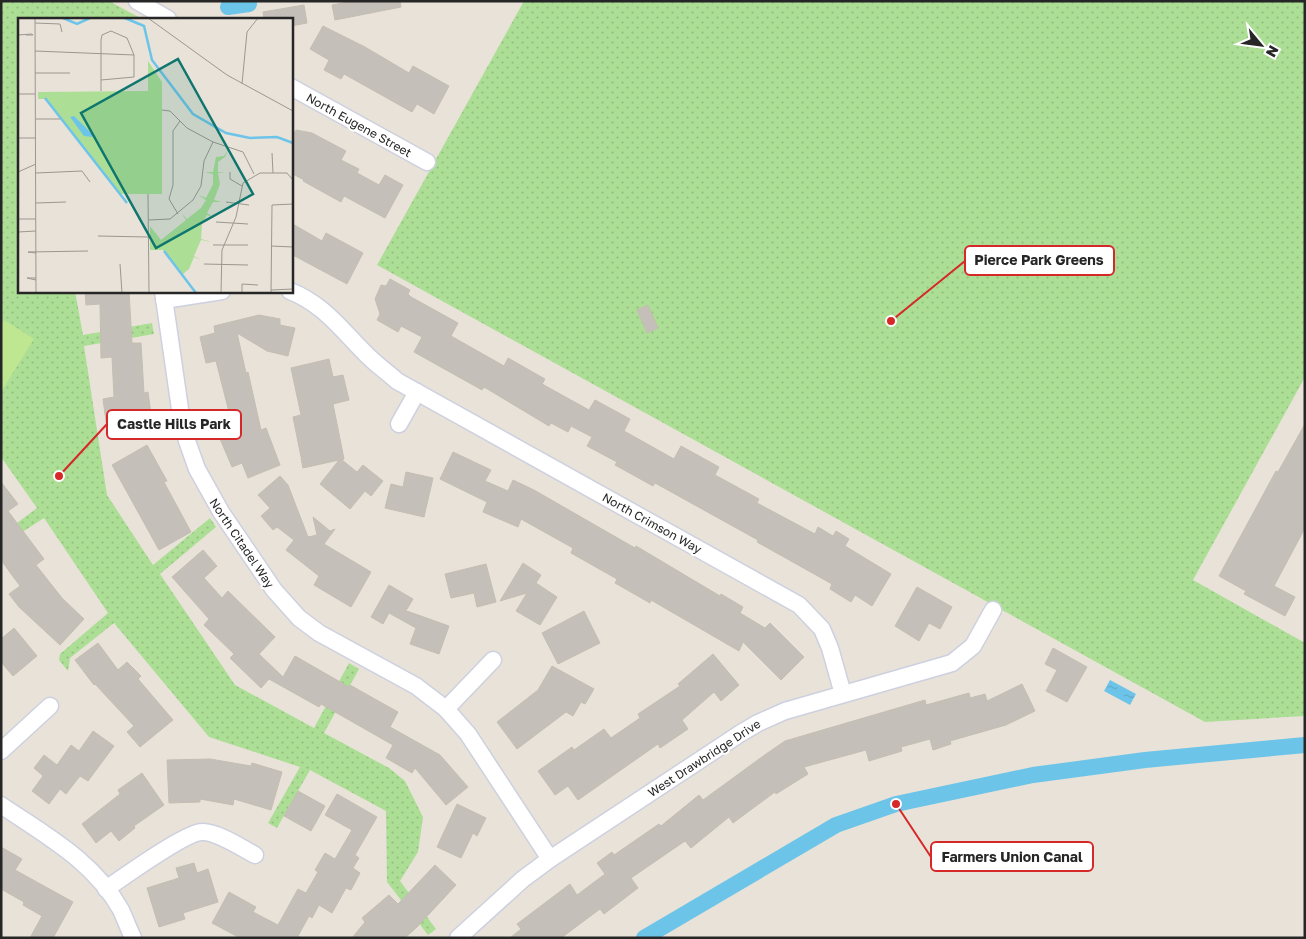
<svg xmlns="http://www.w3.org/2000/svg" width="1306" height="939" font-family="'Golos Text',sans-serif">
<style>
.green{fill:url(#green-dots)}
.pitch{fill:#bfe691}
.water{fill:url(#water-ripples)}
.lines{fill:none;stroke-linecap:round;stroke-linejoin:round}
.canal{stroke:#6dc4e9;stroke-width:16}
.building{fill:#c4bfb8;stroke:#c4beb2}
.minor-casing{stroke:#cdd0df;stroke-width:19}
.minor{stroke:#fff;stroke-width:16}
.labels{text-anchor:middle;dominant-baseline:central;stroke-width:4.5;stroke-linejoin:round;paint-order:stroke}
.street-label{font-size:12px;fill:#262626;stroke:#fff}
.inset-river{fill:none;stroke:#6dc4e9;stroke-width:2.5}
.inset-road{fill:none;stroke:#9b9791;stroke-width:1}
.view{fill:#0f766e;fill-opacity:0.15;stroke:#0f766e;stroke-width:2.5}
.inset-edge{fill:none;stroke:#262626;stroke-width:2.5}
.leader{fill:none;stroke:#d62828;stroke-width:2}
.callout-dot{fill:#d62828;stroke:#fff;stroke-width:2}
.callout{fill:#fff;stroke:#d62828;stroke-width:2}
.callout-label{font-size:14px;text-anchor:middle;font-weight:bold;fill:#262626}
</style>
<defs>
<pattern id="green-dots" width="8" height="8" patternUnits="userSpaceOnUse" patternTransform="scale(1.25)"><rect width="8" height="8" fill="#acdf95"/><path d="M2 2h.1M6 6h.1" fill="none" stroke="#94bf80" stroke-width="1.8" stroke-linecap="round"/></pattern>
<pattern id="water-ripples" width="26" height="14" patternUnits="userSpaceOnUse" patternTransform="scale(1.25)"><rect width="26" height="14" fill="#6dc4e9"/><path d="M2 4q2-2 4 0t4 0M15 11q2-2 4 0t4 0" fill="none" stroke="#5ea8c8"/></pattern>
</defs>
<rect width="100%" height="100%" fill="#e9e2d8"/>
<g class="green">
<polygon points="1,1 109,1 142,19 19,19 19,291 75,291 83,335 152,323 154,334 84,346 107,495 153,565 210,518 216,527 160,574 235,685 314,728 349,663 359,669 324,733 389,768 405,781 423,817 418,852 400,881 436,929 428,935 387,882 386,811 310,770 277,828 268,823 300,767 209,737 114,623 70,658 68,671 59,660 60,654 108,613 44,518 1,546 1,535 37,508 1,457"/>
<polygon points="524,1 1305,1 1305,377 1193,580 1305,643 1305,716 1205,722 377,265"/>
</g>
<polygon class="pitch" points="4,320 34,339 1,392 1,324"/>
<polygon class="water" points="1110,680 1136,694 1130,705 1104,691"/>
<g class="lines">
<g class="canal">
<polyline points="228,7 249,4"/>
<polyline points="644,938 836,825 896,804 1033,775 1145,760 1305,745"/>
</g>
</g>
<g class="building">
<polygon points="353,1 400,1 401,7 335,20 332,5"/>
<polygon points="304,5 307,23 291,26 291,19 264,19 263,12"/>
<polygon points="323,26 365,47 409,73 413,66 449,86 434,114 417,104 412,112 344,74 341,79 324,70 329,60 310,49"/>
<polygon points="296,130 312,133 346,151 341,160 359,169 357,173 379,185 385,175 403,185 385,218 344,196 341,202 303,181 304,180 291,173 291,138"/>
<polygon points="291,223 322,241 326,233 363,253 347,284 291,254"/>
<polygon points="390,279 410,290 408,294 411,297 458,323 451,336 504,366 508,358 545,379 542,384 589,410 595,400 630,419 624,431 674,459 681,446 719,467 715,475 759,499 757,503 815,534 818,527 833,536 836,531 849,539 845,546 891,574 872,606 855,595 851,602 830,589 832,584 757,542 758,540 655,483 653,486 615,465 617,462 587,446 592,437 571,426 568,432 551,423 549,426 484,387 482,390 414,352 422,337 401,326 398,332 377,320 380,314 375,299 381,285 386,286"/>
<polygon points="85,291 129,291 132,343 141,343 144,393 148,392 152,421 136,424 140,431 108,436 103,399 114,397 112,357 101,358 100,304 86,305"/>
<polygon points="648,305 658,328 647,333 637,310"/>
<polygon points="259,315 280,319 280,325 295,328 288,356 267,351 237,333 246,373 248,372 261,430 266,428 280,465 248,478 242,463 232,467 218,434 213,416 229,412 216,361 206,363 200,337 215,333 214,326"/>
<polygon points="329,359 333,377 343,375 349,400 333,404 344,459 342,460 357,472 363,465 383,481 371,496 365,491 350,509 320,484 339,460 303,468 301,458 304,456 301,457 293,417 301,415 291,368"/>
<polygon points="1305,424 1305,528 1274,586 1295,597 1285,616 1244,594 1246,591 1219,576 1276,471 1278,472"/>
<polygon points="147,445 167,481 164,482 191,532 159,550 112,465"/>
<polygon points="453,452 491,470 485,481 508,491 513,480 534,490 635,548 636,546 720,596 721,594 743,607 740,613 765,628 770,623 804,657 781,680 743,642 739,651 651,600 650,603 615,583 617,579 571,553 573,548 521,519 518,527 483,512 487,502 440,479"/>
<polygon points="406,472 433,478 424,517 385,508 391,484 403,487"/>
<polygon points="280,476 288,485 308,537 317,535 313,517 330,531 335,529 324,544 371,572 351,607 314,585 319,576 286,550 294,540 277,527 273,530 261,516 270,508 258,495"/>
<polygon points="1,482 18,504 8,511 44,559 36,565 62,598 84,619 60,645 19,607 9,594 20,586 1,560"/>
<polygon points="203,550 217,566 204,578 222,598 228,591 275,637 259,654 283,677 295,656 349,687 350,685 398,712 390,727 440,755 468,787 446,805 415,768 412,773 386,758 393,745 321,704 319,707 269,679 261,688 230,658 234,654 204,625 209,619 172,577"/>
<polygon points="523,563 541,575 536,583 557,597 540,625 516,611 527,593 500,601"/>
<polygon points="486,564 496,602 477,607 474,593 451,598 445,574"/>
<polygon points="389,585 413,599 407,609 404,610 449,626 439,654 410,644 416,628 389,613 383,624 371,617"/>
<polygon points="917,587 952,607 940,629 929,623 919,641 895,626"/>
<polygon points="584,611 600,643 558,664 542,633"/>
<polygon points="14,628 37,656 13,676 1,662 1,639"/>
<polygon points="98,643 118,670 127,662 141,676 138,679 173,720 140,747 127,732 134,726 95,684 94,685 75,660"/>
<polygon points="1053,648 1087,667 1067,702 1046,691 1057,670 1045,664"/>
<polygon points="713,654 739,685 721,701 714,692 682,720 688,729 660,748 658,744 578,800 568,786 555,795 538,771 572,747 574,750 604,729 611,738 640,718 638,714 680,686 678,684"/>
<polygon points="552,666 594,689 585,704 581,702 573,716 566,712 517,749 497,722 538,690"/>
<polygon points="1022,684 1035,711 1006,725 950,741 951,744 933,750 930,739 901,747 902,751 869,761 866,750 804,767 808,774 776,794 775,792 733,823 729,817 691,848 685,841 631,878 638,888 604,914 600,909 561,938 510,938 521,929 517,924 570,884 577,895 605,874 597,863 612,852 614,855 659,824 661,826 699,795 703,800 766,754 785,741 925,700 926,705 969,693 970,698 985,694 987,701"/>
<polygon points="93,731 114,746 88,781 80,776 66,794 60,789 49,804 32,791 43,776 34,768 44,755 57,765 71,745 79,751"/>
<polygon points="210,759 251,766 252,763 282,772 271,810 234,799 233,805 200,799 200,802 169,803 167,760"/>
<polygon points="142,773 164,805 134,826 135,828 119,841 111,831 96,843 82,824 120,794 118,790"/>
<polygon points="298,791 325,806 311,831 284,816"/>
<polygon points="337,794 377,817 355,855 359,858 353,868 360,873 351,890 346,888 332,913 319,905 312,918 309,916 298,936 301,938 240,938 212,923 229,892 256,907 253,912 278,925 298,889 306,893 318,872 315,870 325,853 335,859 352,830 325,815"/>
<polygon points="457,804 486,818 477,836 473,833 461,858 437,847"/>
<polygon points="1,847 22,859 15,870 73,902 53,938 30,938 42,916 23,905 24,902 1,889"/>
<polygon points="194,863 197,873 208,869 218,902 183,913 185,919 159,927 147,888 179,878 176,868"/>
<polygon points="435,865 456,885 417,927 405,938 352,938 365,922 362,918 389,895 398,904"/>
</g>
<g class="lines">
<g class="minor-casing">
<g id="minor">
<polyline points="137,1 168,19"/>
<polyline points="291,87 427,162"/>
<polyline points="163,291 180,409 187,441 197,469 221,512 274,590 299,618 319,633 416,686 446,709 468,734 550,859"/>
<path d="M290 291C323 304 340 328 364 352 374 363 386 371 397 381L799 605 822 629 830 648 843 694"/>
<polyline points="164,300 222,291"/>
<polyline points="399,424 417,392"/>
<polyline points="446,709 493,660"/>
<polyline points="1,751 50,706"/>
<path d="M1 805C45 835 94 861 121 910 125 919 129 929 133 938"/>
<path d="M106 889C122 878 186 832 202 832 216 831 242 848 255 855"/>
<polyline points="458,938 523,879 550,859 741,733 758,723 785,711 952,663 973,646 993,610"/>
</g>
</g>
<use href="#minor" class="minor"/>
</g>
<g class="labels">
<g class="street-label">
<text transform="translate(359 125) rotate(29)">North Eugene Street</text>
<text transform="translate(652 523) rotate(29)">North Crimson Way</text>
<text transform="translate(242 543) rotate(56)">North Citadel Way</text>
<text transform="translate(704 758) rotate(-33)">West Drawbridge Drive</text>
</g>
</g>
<g transform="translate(18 18)">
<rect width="275" height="275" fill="#e9e2d8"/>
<path d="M130 43 144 64V176H102L29 81H20V74L130 73ZM210 132 207 139 200 144V154L208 155H200L202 166 196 182 204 184H195L189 195 197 200 189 197 184 206 183 221 194 224 183 222 176 238 183 242 176 239 171 251 165 256 145 232H132V208L143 222 168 202 163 195 169 201 183 190 188 182 180 177 188 180 195 166V156L187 154H195L198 139 206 138Z" fill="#acdf95"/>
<path d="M56 98 74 116 75 119 66 118 52 99Z" fill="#6dc4e9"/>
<path class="inset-river" d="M45 0 59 6 72 0M107 0 126 8 134 42 175 96 208 115 232 120 259 119 275 125M27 80 109 185M146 233 178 275"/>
<path class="inset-road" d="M17 0 18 275M130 0 209 57 275 93M17 5 42 6 44 14M0 17 14 16 15 17H8M17 33 116 37M17 55H52M224 66 229 14 240 0M83 73V22L84 17 93 13 109 20 116 37V59L83 62M0 76H17M144 92 152 93 169 110 195 124 225 134 236 156M18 101H42M0 120H18M254 135 255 155M0 154 18 146M212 154V161L224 168M18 155 64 153 72 164M130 176 131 275M208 184 231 187M18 185 48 184M160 196 151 181 155 167V113L162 103M0 201H18M131 202 152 201 175 182 183 168 186 143 195 124M198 204 230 206M0 214 18 213M80 218 130 219M195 227H230M253 228 275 229M18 235 10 234 70 233M102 246 104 275M186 246 230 247M18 260H9L18 262M253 272 275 271M203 275 204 232 218 199 225 165 242 155H269L275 162M224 275V266L240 267M253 275 254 187 275 186"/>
<path class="view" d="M160 41 235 176 138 230 63 95Z"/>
<rect width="275" height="275" class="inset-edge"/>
</g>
<path class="leader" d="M891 321L965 261M59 476L107 424M896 804L931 857"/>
<g class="callout-dot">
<circle cx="891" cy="321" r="5"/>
<circle cx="59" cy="476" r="5"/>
<circle cx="896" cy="804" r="5"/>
</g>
<g class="callout">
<rect x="965" y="246" width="149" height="29" rx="5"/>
<rect x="107" y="410" width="134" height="29" rx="5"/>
<rect x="931" y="842" width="162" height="29" rx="5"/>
</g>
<g class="callout-label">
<text x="1039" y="265">Pierce Park Greens</text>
<text x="174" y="429">Castle Hills Park</text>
<text x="1012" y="862">Farmers Union Canal</text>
</g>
<rect width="1306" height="939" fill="none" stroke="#262626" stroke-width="5"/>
<g transform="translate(1261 45) rotate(119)" stroke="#ffffff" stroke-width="4" paint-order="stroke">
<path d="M0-4L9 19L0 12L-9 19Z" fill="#262626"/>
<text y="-8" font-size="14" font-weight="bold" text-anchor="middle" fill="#262626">N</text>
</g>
</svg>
